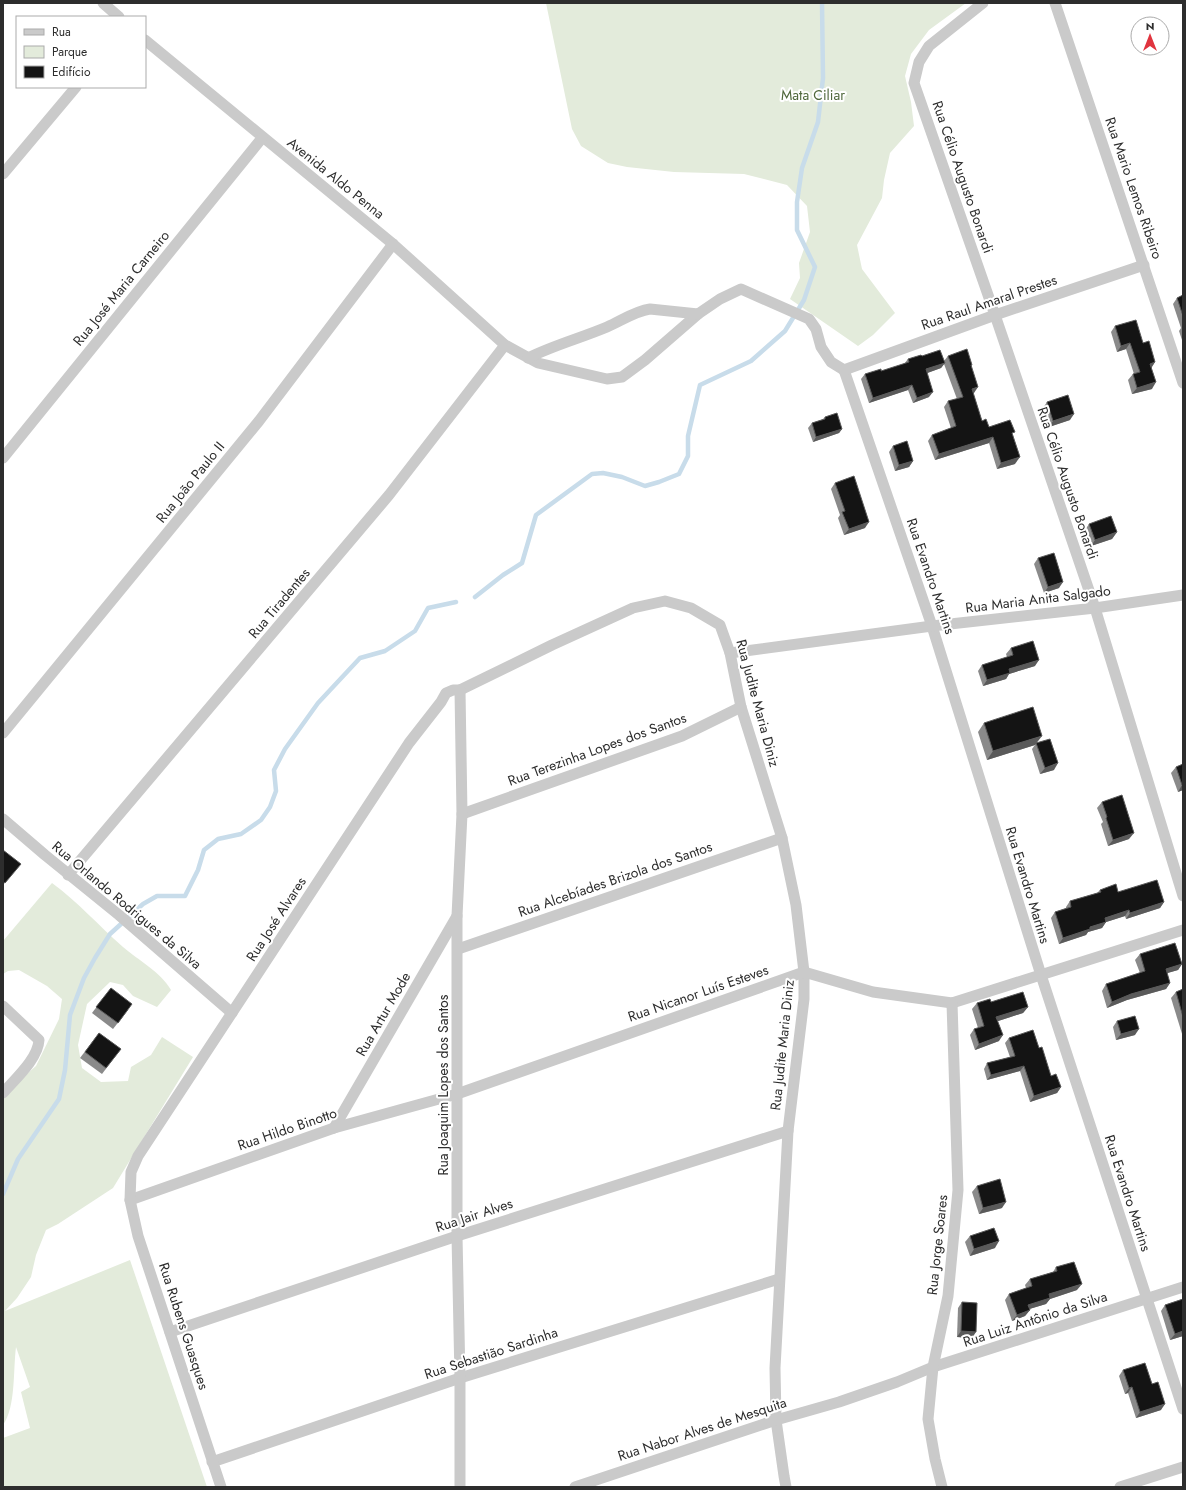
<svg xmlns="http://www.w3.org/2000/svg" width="1186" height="1490" font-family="Jost,sans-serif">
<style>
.green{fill:#e3ebdb}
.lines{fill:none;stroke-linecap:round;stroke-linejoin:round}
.stream{stroke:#c8dcea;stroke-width:4.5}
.minor{stroke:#cacaca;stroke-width:11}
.wall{fill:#8a8a8a}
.shaded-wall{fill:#5a5a5a}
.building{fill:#141414;stroke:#5a5a5a}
.labels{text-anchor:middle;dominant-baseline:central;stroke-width:4;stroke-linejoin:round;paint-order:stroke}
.park-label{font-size:14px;fill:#50683c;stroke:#fff}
.street-label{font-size:14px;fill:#2d2d2d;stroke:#fff}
</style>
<rect width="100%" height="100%" fill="#fff"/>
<g class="green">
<polygon points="546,3 966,3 929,30 911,54 905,76 911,102 914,126 890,153 884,180 882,198 857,245 862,269 895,313 873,335 858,346 790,299 800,278 799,263 810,232 807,206 787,185 744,174 674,172 627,167 608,163 581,146 572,129"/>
<path d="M52 883C78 902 98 925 123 947 139 961 160 971 171 990L157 1007 133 996 123 985 110 982 87 1004 78 1045 82 1068 101 1082 128 1081 131 1067 151 1055 162 1037 193 1057 113 1188 58 1224 46 1230 36 1255 31 1277 17 1298 5 1311 130 1260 207 1487H3V1438L30 1428 21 1392 30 1387 16 1347C13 1370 16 1407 3 1425V1098L11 1088 36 1066 59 1019 62 999 47 986 19 970 8 971 3 974V941Z"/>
</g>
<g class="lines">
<g class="stream">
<polyline points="475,597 503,575 522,563 536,515 592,474 603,473 622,477 645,486 659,482 679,474 688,456 688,436 700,385 751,361 785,331 804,300 815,267 797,230 797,202 802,168 818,122 823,78 822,3"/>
<polyline points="3,1194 18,1159 59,1099 65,1070 70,1015 84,978 95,958 110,934 143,904 157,896 185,896 198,870 204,850 218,839 241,834 261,820 270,807 276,791 274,770 285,749 318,703 360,658 385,651 415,631 428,608 456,602"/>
</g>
<g class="minor">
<polyline points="103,3 119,17"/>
<polyline points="983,3 929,46 919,62 914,83 995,315 1095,608 1183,896"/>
<polyline points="1055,3 1183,383"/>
<polyline points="145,40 393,244 505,345 538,363 607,379 622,377 645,360 698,314 720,299 741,289 809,319 816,329 821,347 831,362 844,370"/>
<polyline points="3,174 76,87"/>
<path d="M528 358C554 345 581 338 607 327 621 321 635 311 650 309L698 314"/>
<polyline points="844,370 932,626 1041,975 1183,1409"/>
<polyline points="844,370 995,315 1144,265"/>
<polyline points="3,458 262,138"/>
<polyline points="730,653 932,626 1095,608 1183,595"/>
<polyline points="460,690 552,645 633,608 665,601 691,608 720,625 730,653 741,707 782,838 796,905 804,972 804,999 788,1131 775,1368 776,1420 784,1476 786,1487"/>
<polyline points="3,733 259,421 393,244"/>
<polyline points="462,814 682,736 741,707"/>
<polyline points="3,819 45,855 119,915 232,1013"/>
<polyline points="68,875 389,495 505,345"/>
<polyline points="458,949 782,838"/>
<path d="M3 1006 39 1040C38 1059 15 1079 3 1093"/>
<polyline points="334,1128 457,916"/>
<polyline points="130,1200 334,1128 457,1094 804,972 873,992 952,1003 1183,930"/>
<polyline points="170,1332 457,1236 788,1131"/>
<polyline points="212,1462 460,1378 779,1279"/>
<polyline points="221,1487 138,1236 130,1200 131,1172 138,1156 409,743 441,702 446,693 453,690 460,690 462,814 457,916 457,1236 460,1378 460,1487"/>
<polyline points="575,1487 776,1420 839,1402 897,1382 933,1367 1183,1287"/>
<polyline points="942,1487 935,1459 928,1419 933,1367 948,1296 958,1190 952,1003"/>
<polyline points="1120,1487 1183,1467"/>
</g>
</g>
<g class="wall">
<polygon points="1183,295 1183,343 1179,331 1181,328 1173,304 1177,298"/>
<polygon points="1115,326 1143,343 1155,362 1152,367 1152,389 1132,394 1128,380 1133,374 1134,374 1126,349 1117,352 1111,332"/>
<polygon points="922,356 944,361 948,356 972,365 971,367 974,393 973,393 982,421 989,427 1013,435 1015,464 997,469 989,443 935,460 928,441 932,435 951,428 944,407 948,401 957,399 944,364 941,368 927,373 929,397 913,403 908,390 869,403 861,379 865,374 881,371 904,364 908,359"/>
<polygon points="1047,402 1070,420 1049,427 1043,408"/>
<polygon points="825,417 842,429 839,433 813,442 808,428 812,423 823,419"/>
<polygon points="893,446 913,461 909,467 895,471 889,452"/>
<polygon points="835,483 865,528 844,535 838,518 840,515 831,489"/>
<polygon points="1089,524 1117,532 1112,539 1091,546 1085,530"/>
<polygon points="1038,558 1059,588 1044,593 1034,564"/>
<polygon points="1011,648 1035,666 1009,674 1006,679 983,686 978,671 982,665 1007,657 1006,654"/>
<polygon points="984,723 1037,743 1054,770 1040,774 1032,749 1035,745 987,760 978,732"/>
<polygon points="1183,764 1183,790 1178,792 1171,773 1176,767"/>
<polygon points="1102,802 1129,839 1108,846 1101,824 1103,822 1097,808"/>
<polygon points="1100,890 1118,892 1164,902 1160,908 1126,919 1125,916 1106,922 1102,928 1088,932 1086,935 1059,944 1051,918 1055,912 1066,908 1066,907 1070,901 1097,893"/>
<polygon points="1140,954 1182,964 1178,970 1167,973 1170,983 1166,989 1127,1000 1107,1008 1102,991 1106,984 1140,973 1135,960"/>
<polygon points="111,988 128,1010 113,1029 92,1013"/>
<polygon points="1183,989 1183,1037 1171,998 1176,992"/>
<polygon points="991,1002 1028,1007 1023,1013 998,1021 999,1041 975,1050 970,1035 974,1029 978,1028 972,1009 977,1003"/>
<polygon points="1117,1021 1135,1035 1116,1040 1113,1027"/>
<polygon points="99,1033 121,1049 102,1074 80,1058"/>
<polygon points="1009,1038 1039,1048 1051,1076 1061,1087 1057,1093 1030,1102 1020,1071 987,1080 984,1069 987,1063 1010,1057 1005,1043"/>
<polygon points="977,1186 1002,1208 979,1214 972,1192"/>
<polygon points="970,1236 995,1248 970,1256 965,1242"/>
<polygon points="1056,1267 1077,1290 1050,1299 1046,1304 1029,1309 1030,1310 1025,1316 1012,1321 1005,1300 1009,1294 1026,1288 1025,1285 1030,1279 1053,1272"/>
<polygon points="1183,1299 1183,1336 1170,1340 1161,1311 1165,1305"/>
<polygon points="962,1302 972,1338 957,1337 958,1308"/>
<polygon points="1123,1370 1161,1410 1136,1418 1128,1393 1125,1394 1119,1376"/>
</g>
<g class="shaded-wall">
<polygon points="1130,343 1126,349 1117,352 1121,346"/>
<polygon points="1155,362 1151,368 1150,364"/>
<polygon points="945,363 941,368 922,375 926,369"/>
<polygon points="1156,382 1152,389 1132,394 1137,388"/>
<polygon points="912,385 908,390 869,403 873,398"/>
<polygon points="978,387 974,393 968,395 972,389"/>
<polygon points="933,392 929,397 913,403 917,398"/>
<polygon points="1074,414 1070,420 1049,427 1053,421"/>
<polygon points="842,429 839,433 813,442 816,437"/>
<polygon points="993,437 989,443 935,460 939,454"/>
<polygon points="1020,457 1015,464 997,469 1001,463"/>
<polygon points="913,461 909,467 895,471 899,465"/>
<polygon points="869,522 865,528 844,535 849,529"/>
<polygon points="1117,532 1112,539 1091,546 1095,540"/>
<polygon points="1063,582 1059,588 1044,593 1048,587"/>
<polygon points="1039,660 1035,666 1009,674 1006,679 983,686 987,680 1009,669"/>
<polygon points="1042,736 1035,745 987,760 993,751"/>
<polygon points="1058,763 1054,770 1040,774 1045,768"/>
<polygon points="1182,785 1183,785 1183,790 1178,792"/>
<polygon points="1134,833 1129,839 1108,846 1113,840"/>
<polygon points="1164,902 1160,908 1126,919 1130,913"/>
<polygon points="1129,910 1125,916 1100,924 1105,918"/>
<polygon points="1106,922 1102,928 1088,932 1086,935 1059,944 1063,938 1090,927"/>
<polygon points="1182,964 1178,970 1161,975 1166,969"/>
<polygon points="1170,983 1166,989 1127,1000 1107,1008 1112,1002 1131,994"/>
<polygon points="1028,1007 1023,1013 992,1023 996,1017"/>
<polygon points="1139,1029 1135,1035 1116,1040 1121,1034"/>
<polygon points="1003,1035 999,1041 975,1050 979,1044"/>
<polygon points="1024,1066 1020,1071 987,1080 991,1075"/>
<polygon points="1061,1087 1057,1093 1030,1102 1034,1096"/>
<polygon points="1006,1202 1002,1208 979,1214 983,1208"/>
<polygon points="999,1241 995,1248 970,1256 974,1249"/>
<polygon points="1082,1284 1077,1290 1050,1299 1046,1304 1023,1311 1028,1305 1049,1294"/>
<polygon points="1030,1310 1025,1316 1012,1321 1017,1315"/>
<polygon points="961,1331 976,1332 972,1338 957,1337"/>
<polygon points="1183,1331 1183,1336 1170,1340 1175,1334"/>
<polygon points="1132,1387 1128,1393 1125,1394 1129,1388"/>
<polygon points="1165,1404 1161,1410 1136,1418 1140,1412"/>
</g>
<g class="building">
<polygon points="1183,295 1183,316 1177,298"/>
<polygon points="1136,320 1143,343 1149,341 1155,362 1150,364 1156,382 1137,388 1133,374 1140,372 1130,343 1121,346 1115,326"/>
<polygon points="967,349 972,365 971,365 978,387 972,389 982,421 986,419 989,427 1010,420 1015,432 1012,433 1020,457 1001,463 993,437 939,454 932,435 956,426 948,401 963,397 948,356"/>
<polygon points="940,350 945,363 926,369 933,392 917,398 912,385 873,398 865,374 881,369 881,371 909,362 908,359 921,355 922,356"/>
<polygon points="1068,395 1074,414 1053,421 1047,402"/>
<polygon points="837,413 842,429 816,437 812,423 825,419 825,417"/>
<polygon points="907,441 913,461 899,465 893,446"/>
<polygon points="854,476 869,522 849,529 842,512 845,511 835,483"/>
<polygon points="1111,516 1117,532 1095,540 1089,524"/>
<polygon points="1054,553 1063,582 1048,587 1038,558"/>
<polygon points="1033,641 1039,660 1009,669 1010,673 987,680 982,665 1013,655 1011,648"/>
<polygon points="1033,707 1042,736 993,751 984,723"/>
<polygon points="1050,739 1058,763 1045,768 1036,743"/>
<polygon points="1183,764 1183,785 1182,785 1176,767"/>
<polygon points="1122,795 1134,833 1113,840 1106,818 1107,817 1102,802"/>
<polygon points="3,850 21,864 5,883 3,882"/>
<polygon points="1157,880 1164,902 1130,913 1129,910 1105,918 1106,922 1090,927 1090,929 1063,938 1055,912 1071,907 1070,901 1101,892 1100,890 1116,884 1118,892"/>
<polygon points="1175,943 1182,964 1166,969 1170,983 1131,994 1112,1002 1106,984 1145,971 1140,954"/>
<polygon points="111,988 132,1004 118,1023 96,1007"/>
<polygon points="1183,989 1183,1017 1176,992"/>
<polygon points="1023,992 1028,1007 996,1017 1003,1035 979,1044 974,1029 984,1026 977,1003 990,999 991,1002"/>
<polygon points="1135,1016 1139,1029 1121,1034 1117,1021"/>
<polygon points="1033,1030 1039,1048 1042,1047 1051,1076 1056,1074 1061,1087 1034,1096 1024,1066 991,1075 987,1063 1015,1056 1009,1038"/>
<polygon points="99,1033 121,1049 106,1068 85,1052"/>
<polygon points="1000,1179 1006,1202 983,1208 977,1186"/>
<polygon points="994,1228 999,1241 974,1249 970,1236"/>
<polygon points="1074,1262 1082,1284 1049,1294 1050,1298 1028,1305 1030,1310 1017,1315 1009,1294 1032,1286 1030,1279 1057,1271 1056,1267"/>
<polygon points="1183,1299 1183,1331 1175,1334 1165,1305"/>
<polygon points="962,1302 977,1303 976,1332 961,1331"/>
<polygon points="1145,1363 1152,1384 1158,1382 1165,1404 1140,1412 1132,1387 1129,1388 1123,1370"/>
</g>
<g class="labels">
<g class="park-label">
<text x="813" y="95">Mata Ciliar</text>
</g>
<g class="street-label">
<text transform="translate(963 177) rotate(71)">Rua Célio Augusto Bonardi</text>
<text transform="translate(336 178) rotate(39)">Avenida Aldo Penna</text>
<text transform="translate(1134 188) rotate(71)">Rua Mario Lemos Ribeiro</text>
<text transform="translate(121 288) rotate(-51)">Rua José Maria Carneiro</text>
<text transform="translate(989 302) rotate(-19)">Rua Raul Amaral Prestes</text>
<text transform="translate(190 482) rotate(-51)">Rua João Paulo II</text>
<text transform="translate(1068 483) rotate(71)">Rua Célio Augusto Bonardi</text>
<text transform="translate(931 576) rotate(71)">Rua Evandro Martins</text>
<text transform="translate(1038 599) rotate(-7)">Rua Maria Anita Salgado</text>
<text transform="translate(279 603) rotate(-50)">Rua Tiradentes</text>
<text transform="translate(758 703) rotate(75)">Rua Judite Maria Diniz</text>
<text transform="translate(597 749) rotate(-20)">Rua Terezinha Lopes dos Santos</text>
<text transform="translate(615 879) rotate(-19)">Rua Alcebíades Brizola dos Santos</text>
<text transform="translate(1028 885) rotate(73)">Rua Evandro Martins</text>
<text transform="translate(127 905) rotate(40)">Rua Orlando Rodrigues da Silva</text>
<text transform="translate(276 919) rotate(-57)">Rua José Alvares</text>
<text transform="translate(698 993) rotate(-19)">Rua Nicanor Luís Esteves</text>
<text transform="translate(383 1014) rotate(-60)">Rua Artur Mode</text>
<text transform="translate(782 1045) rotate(-84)">Rua Judite Maria Diniz</text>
<text transform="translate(443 1085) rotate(-90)">Rua Joaquim Lopes dos Santos</text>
<text transform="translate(287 1129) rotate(-19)">Rua Hildo Binotto</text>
<text transform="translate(1128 1193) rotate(72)">Rua Evandro Martins</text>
<text transform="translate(474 1215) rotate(-18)">Rua Jair Alves</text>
<text transform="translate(937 1245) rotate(-84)">Rua Jorge Soares</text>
<text transform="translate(1035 1319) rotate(-18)">Rua Luiz Antônio da Silva</text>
<text transform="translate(184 1326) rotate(72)">Rua Rubens Guasques</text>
<text transform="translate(491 1353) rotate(-18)">Rua Sebastião Sardinha</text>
<text transform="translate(702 1429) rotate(-18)">Rua Nabor Alves de Mesquita</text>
</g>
</g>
<rect width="1186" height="1490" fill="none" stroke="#2d2d2d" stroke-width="8"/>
<rect x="16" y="16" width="130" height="72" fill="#ffffff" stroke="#ababab"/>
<rect x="24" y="29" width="20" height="6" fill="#cacaca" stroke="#ababab"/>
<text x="52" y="36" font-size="12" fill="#2d2d2d">Rua</text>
<rect x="24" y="46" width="20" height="12" fill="#e3ebdb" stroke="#ababab"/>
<text x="52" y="56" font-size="12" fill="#2d2d2d">Parque</text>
<rect x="24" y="66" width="20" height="12" fill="#141414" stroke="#ababab"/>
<text x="52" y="76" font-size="12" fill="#2d2d2d">Edifício</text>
<g transform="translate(1150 36)"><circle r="19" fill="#ffffff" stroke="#ababab"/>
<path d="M0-3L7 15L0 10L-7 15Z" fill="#e0343e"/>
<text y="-6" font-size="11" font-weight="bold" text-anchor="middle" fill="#2d2d2d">N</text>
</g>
</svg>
